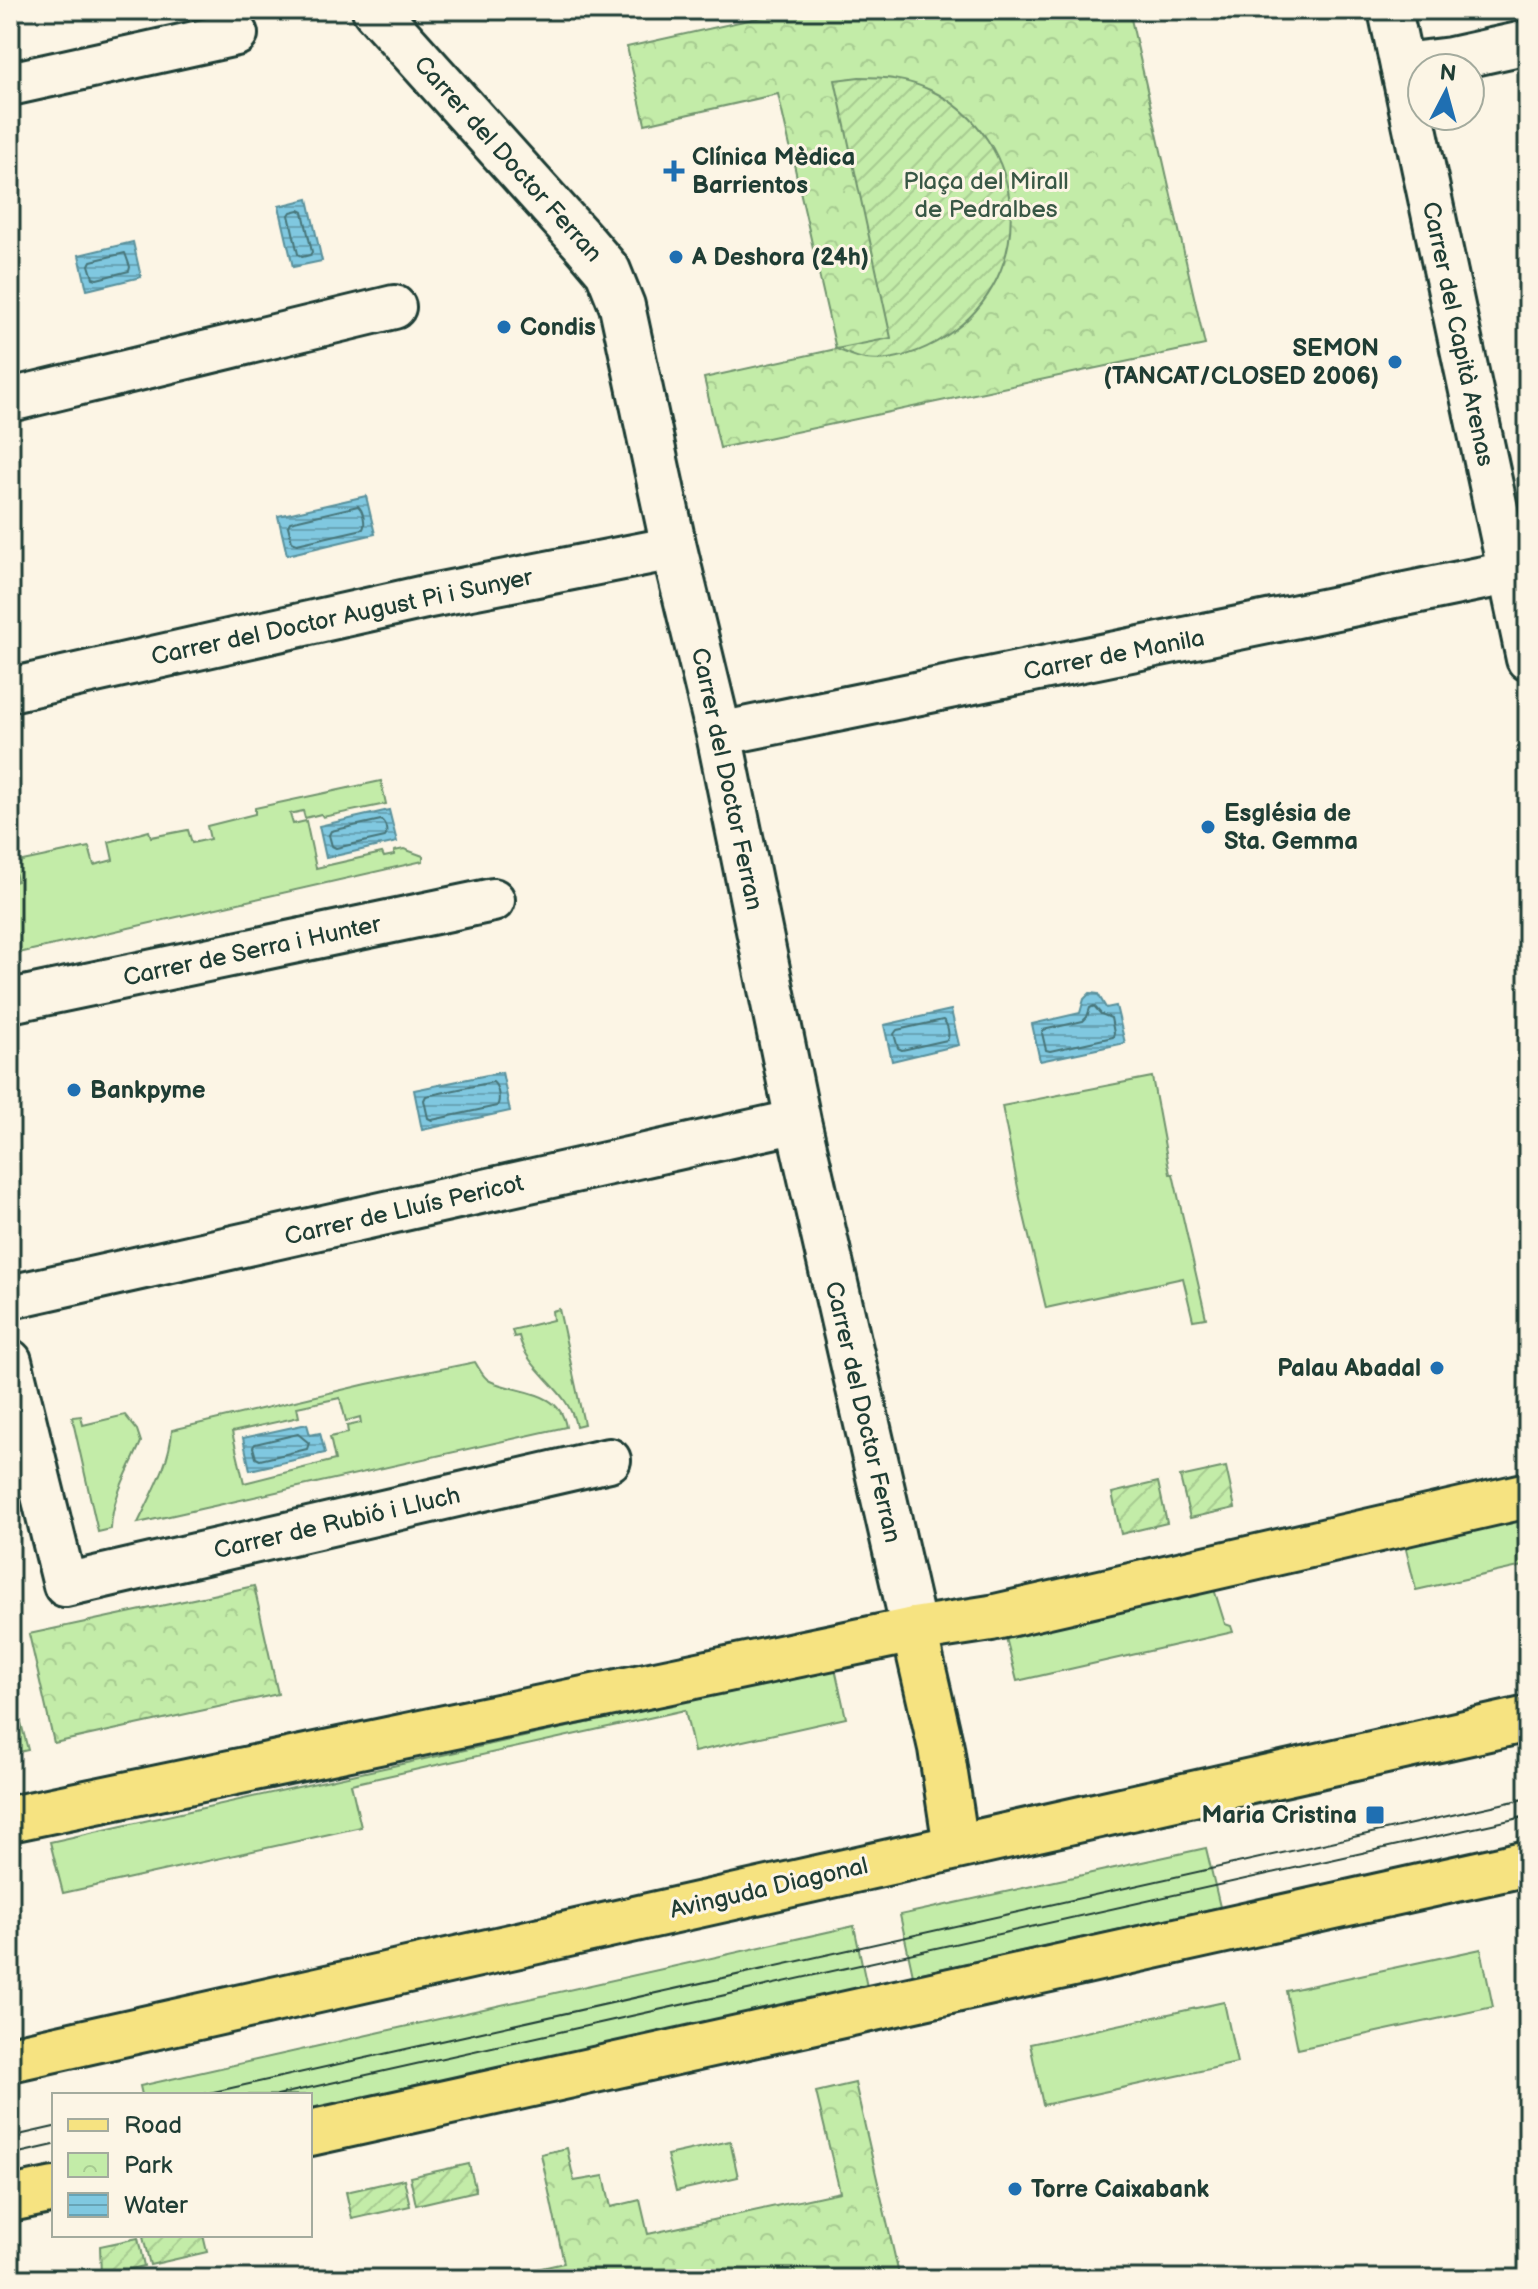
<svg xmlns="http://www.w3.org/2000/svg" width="1538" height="2289" font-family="'Balsamiq Sans',sans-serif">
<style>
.grass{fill:#c3eca8;stroke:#71946e;stroke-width:2;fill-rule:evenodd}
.park{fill:url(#park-crowns);stroke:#71946e;stroke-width:2}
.garden{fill:url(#garden-furrows);stroke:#71946e;stroke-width:2}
.water{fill:url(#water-rules);stroke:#59909b;stroke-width:2}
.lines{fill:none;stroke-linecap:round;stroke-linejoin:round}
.shore{stroke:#467579;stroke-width:2}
.minor-casing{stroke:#1f3d34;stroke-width:48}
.tertiary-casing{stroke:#1f3d34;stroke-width:50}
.primary-casing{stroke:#1f3d34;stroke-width:50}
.minor{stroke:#fcf5e5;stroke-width:42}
.tertiary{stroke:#fcf5e5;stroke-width:44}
.primary{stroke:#f6e381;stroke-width:44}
.tram{stroke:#1f3d34;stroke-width:2}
.poi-dot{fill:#1f6fb2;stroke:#fcf5e5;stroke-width:3}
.labels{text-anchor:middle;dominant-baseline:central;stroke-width:6;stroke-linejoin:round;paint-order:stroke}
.poi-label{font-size:24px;font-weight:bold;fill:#1f3d34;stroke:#fcf5e5;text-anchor:start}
.street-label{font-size:24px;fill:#1f3d34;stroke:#fcf5e5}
.park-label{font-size:24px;fill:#385745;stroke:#fcf5e5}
</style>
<defs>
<pattern id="park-crowns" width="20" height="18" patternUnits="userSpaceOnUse" patternTransform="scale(2)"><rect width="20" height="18" fill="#c3eca8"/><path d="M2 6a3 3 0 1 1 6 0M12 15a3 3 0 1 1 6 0" fill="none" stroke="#a7cb91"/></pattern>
<pattern id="garden-furrows" width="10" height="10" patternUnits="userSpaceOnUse" patternTransform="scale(2)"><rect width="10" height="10" fill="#c3eca8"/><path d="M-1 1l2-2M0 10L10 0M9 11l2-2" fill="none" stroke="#a7cb91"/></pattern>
<pattern id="water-rules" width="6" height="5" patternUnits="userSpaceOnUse" patternTransform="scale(2)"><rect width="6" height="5" fill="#80c8e0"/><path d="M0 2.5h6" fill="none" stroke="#68a4b6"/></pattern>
</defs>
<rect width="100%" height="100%" fill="#fcf5e5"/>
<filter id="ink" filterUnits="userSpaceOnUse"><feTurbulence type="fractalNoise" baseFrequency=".0125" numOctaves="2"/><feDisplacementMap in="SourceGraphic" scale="16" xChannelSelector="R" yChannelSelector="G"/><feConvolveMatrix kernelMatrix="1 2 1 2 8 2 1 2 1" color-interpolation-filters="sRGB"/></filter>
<g filter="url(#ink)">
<g class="grass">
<polygon points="381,781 386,804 323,817 321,814 305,818 303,811 290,814 293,824 306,821 316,868 382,853 384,857 394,855 394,851 404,849 423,856 423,861 10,955 10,883 17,881 13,863 89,847 94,865 113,860 109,842 149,831 151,837 188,830 192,843 210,839 207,826 255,814 255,808"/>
<polygon points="1152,1077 1170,1174 1173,1174 1206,1318 1193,1320 1183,1278 1046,1308 1021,1203 1002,1106"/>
<path d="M559 1309 584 1424 576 1426C568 1387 528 1374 519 1336L514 1337 512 1330 553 1320 552 1311Z"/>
<path d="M475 1362C479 1368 483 1378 490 1381 518 1394 560 1389 566 1427L138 1523C152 1493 170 1463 172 1430L367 1384ZM340 1398 346 1421 360 1417 361 1423 347 1426 348 1433 330 1437 335 1460 244 1483 232 1432 299 1417 297 1407Z"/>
<path d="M125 1415 137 1430 141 1442C129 1471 112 1496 111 1529L98 1532 72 1417 81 1416 83 1425Z"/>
<polygon points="1528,1512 1528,1565 1416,1590 1405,1545 1214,1589 1225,1624 1231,1626 1233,1632 1017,1681 1004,1630"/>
<polygon points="835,1668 846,1718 694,1752 685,1710 351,1784 361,1827 63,1893 50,1842"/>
<polygon points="1206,1848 1220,1907 913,1975 900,1915"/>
<polygon points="854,1926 867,1987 310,2111 310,2095 142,2095 140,2086"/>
<polygon points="1481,1949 1493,2007 1298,2049 1286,1991"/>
<polygon points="1224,2002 1237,2063 1043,2105 1030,2044"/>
<polygon points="730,2141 738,2177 676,2191 667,2155"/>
</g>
<g class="park">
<polygon points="793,10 1129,10 1205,345 720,448 704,378 836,349 778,94 645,124 627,47"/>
<polygon points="254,1586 278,1694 54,1743 29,1634"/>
<polygon points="10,1680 28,1750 10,1754"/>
<polygon points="855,2083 900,2279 520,2279 519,2273 564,2263 541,2154 567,2148 574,2181 604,2176 611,2207 640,2200 648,2234 840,2192 816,2092"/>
</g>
<g class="garden">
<path d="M859 77C884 77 907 79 930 90 1030 138 1039 276 946 336 924 351 892 363 865 359 856 358 845 352 836 349L891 338 835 80Z"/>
<polygon points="1226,1467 1235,1508 1190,1518 1180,1477"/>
<polygon points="1158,1482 1167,1523 1121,1534 1112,1493"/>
<polygon points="469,2164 476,2191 416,2205 410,2177"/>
<polygon points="404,2179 410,2206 352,2219 346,2192"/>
<polygon points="151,2235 203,2235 207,2252 150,2265 143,2237"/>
<polygon points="138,2238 144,2266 101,2276 100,2246"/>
</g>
<g class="water">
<polygon points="308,199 322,261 293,267 279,206"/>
<polygon points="133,242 141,277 87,290 79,255"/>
<polygon points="366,496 375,534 287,555 278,516"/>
<polygon points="389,810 397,842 326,858 319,826"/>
<polygon points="1090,993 1098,994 1106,1008 1116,1006 1125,1043 1040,1061 1032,1024 1080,1013 1084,999"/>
<polygon points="951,1010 959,1045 892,1061 884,1025"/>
<polygon points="502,1072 510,1111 422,1130 414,1090"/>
<polygon points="307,1424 310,1435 320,1433 325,1453 250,1470 243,1438"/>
</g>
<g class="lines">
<g class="shore">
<polygon points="299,210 303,212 312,252 310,255 302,257 298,254 289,215 291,212"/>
<polygon points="125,253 130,267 129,271 97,279 93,278 89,265 91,261"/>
<path d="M358 506C363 510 366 524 363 529L297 544 292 542 288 526 290 522Z"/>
<path d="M381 820C386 823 388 833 385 837L336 848 332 846 329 835 331 831Z"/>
<polygon points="1094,1006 1101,1014 1111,1018 1114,1033 1113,1037 1050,1051 1046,1050 1042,1033 1043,1030 1083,1021 1087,1017 1090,1008"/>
<path d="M943 1020C948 1024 950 1035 947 1040L902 1050 898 1048 894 1034 897 1030Z"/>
<path d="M493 1082C498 1086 501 1100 497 1106L432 1120 428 1118 424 1100 426 1096Z"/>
<polygon points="298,1434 309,1443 307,1449 260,1460 256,1458 253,1447 255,1444"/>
</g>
<g class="minor-casing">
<g id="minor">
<polyline points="1390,10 1528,659"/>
<polyline points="1402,65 1451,59 1528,42"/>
<polyline points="10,84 236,34"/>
<polyline points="10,400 394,307"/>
<polyline points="10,690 425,597 674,548"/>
<polyline points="719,734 1508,573 1528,562"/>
<polyline points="10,1001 493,900"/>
<polyline points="10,1297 798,1121"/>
<polyline points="10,1361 65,1585 609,1460"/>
</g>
</g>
<g class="tertiary-casing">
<polyline id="tertiary" points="375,10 586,245 608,271 622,306 674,548 719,734 798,1121 914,1630"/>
</g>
<g class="primary-casing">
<g id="primary">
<polyline points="914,1630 941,1748 956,1846"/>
<polyline points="10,1819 914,1630 991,1618 1528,1495"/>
<polyline points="10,2059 1528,1719"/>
<polyline points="310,2133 1528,1863"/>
<polyline points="10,2199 54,2190"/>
</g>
</g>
<use href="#minor" class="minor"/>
<use href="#tertiary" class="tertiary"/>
<use href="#primary" class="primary"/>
<g class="tram">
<polyline points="200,2095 1528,1798"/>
<polyline points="277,2095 1528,1816"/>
<polyline points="10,2137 54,2127"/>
<polyline points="10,2155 54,2145"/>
</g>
</g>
</g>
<g class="poi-dot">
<path d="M670 159h8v8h8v8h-8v8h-8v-8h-8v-8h8z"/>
<circle cx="676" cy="257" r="8"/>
<circle cx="504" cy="327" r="8"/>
<circle cx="1395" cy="362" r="8"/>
<circle cx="1208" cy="827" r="8"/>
<circle cx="74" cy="1090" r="8"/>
<circle cx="1437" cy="1368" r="8"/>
<rect x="1365" y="1805" width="20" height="20" rx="4"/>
<circle cx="1015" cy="2189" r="8"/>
</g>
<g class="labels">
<g class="poi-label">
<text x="692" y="157">Clínica Mèdica<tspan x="692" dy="28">Barrientos</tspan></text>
<text x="692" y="257">A Deshora (24h)</text>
<text x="520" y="327">Condis</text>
<text x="1379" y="348" text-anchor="end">SEMON<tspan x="1379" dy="28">(TANCAT/CLOSED 2006)</tspan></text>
<text x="1224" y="813">Església de<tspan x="1224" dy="28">Sta. Gemma</tspan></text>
<text x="90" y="1090">Bankpyme</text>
<text x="1421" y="1368" text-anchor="end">Palau Abadal</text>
<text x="1357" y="1815" text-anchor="end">Maria Cristina</text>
<text x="1031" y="2189">Torre Caixabank</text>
</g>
<g class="street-label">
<text transform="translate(508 159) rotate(48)">Carrer del Doctor Ferran</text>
<text transform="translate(1458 334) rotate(78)">Carrer del Capità Arenas</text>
<text transform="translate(342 617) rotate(-12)">Carrer del Doctor August Pi i Sunyer</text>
<text transform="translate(1114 655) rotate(-11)">Carrer de Manila</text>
<text transform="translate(727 779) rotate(78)">Carrer del Doctor Ferran</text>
<text transform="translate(252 951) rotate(-12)">Carrer de Serra i Hunter</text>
<text transform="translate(404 1210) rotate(-13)">Carrer de Lluís Pericot</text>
<text transform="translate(863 1412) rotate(77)">Carrer del Doctor Ferran</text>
<text transform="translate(337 1523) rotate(-13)">Carrer de Rubió i Lluch</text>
<text transform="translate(769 1888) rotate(-13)">Avinguda Diagonal</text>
</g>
<g class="park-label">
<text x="986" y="181">Plaça del Mirall<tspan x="986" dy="28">de Pedralbes</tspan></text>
</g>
</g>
<rect width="1538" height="2289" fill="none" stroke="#fcf5e5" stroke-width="40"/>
<rect x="20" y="20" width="1498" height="2249" fill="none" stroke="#1f3d34" stroke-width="3" filter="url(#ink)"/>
<rect x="52" y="2093" width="260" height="144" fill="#fcf5e5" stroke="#a4ab9e" stroke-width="2"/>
<rect x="68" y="2119" width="40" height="12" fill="#f6e381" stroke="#a4ab9e" stroke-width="2"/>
<text x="124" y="2133" font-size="24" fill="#1f3d34">Road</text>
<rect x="68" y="2153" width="40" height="24" fill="url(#park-crowns)" stroke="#a4ab9e" stroke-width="2"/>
<text x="124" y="2173" font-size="24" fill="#1f3d34">Park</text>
<rect x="68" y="2193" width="40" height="24" fill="url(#water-rules)" stroke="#a4ab9e" stroke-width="2"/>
<text x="124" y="2213" font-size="24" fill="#1f3d34">Water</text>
<g transform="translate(1446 92) rotate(6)"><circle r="38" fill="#fcf5e5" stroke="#a4ab9e" stroke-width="2"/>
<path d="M0-6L14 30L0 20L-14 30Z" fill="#1f6fb2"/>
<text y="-12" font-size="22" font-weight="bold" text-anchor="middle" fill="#1f3d34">N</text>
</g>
</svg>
